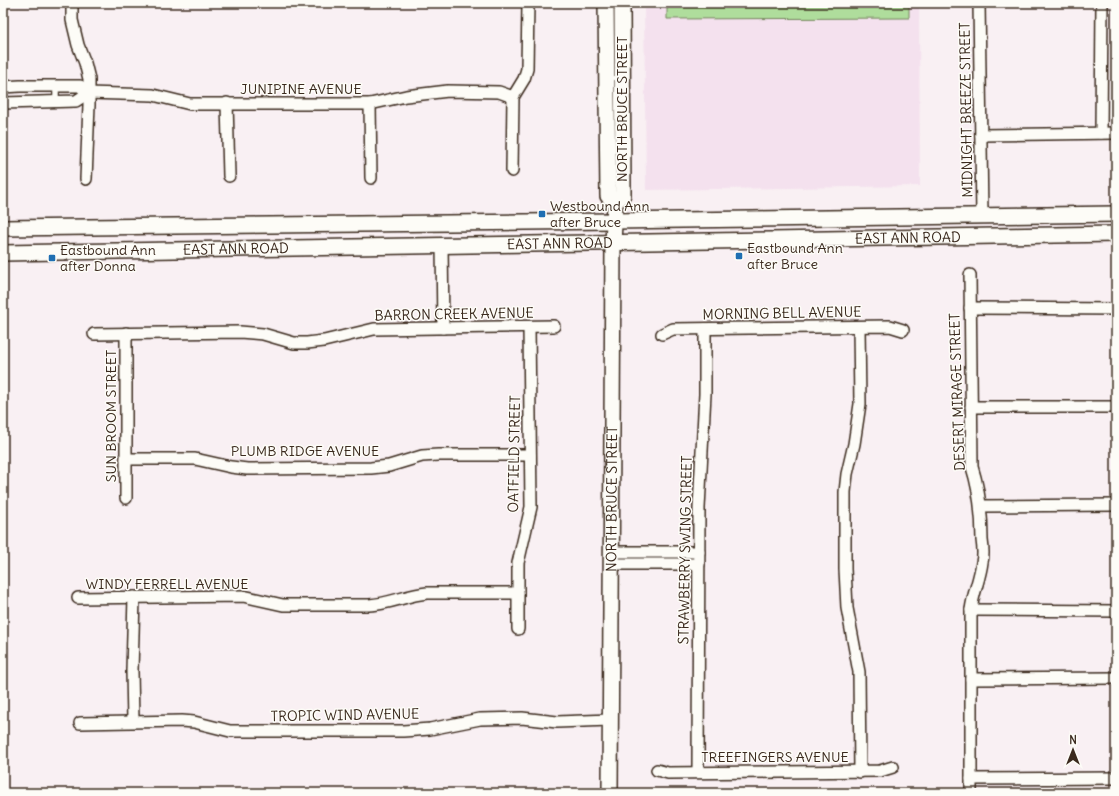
<svg xmlns="http://www.w3.org/2000/svg" width="1119" height="796" font-family="Delius,sans-serif">
<style>
.built{fill:#f4e1ee}
.green{fill:#afdd9c;stroke:#75845d}
.lines{fill:none;stroke-linecap:round;stroke-linejoin:round}
.lane-casing{stroke:#3b2a1e;stroke-width:8}
.street-casing{stroke:#3b2a1e;stroke-width:14}
.secondary-casing{stroke:#3b2a1e;stroke-width:18}
.lane{stroke:#fdfcf7;stroke-width:5.5}
.street{stroke:#fdfcf7;stroke-width:11}
.secondary{stroke:#fdfcf7;stroke-width:15}
.poi-dot{fill:#1f6fb2;stroke:#fdfcf7;stroke-width:1.5}
.labels{text-anchor:middle;dominant-baseline:central;stroke-width:3;stroke-linejoin:round;paint-order:stroke}
.street-label{font-size:14px;fill:#3b2a1e;stroke:#fdfcf7}
.poi-label{font-size:14px;fill:#3b2a1e;stroke:#fdfcf7;text-anchor:start}
</style>
<rect width="100%" height="100%" fill="#f9f0f3"/>
<filter id="ink" filterUnits="userSpaceOnUse"><feTurbulence type="fractalNoise" baseFrequency=".025" numOctaves="2"/><feDisplacementMap in="SourceGraphic" scale="8" xChannelSelector="R" yChannelSelector="G"/><feConvolveMatrix kernelMatrix="1 2 1 2 8 2 1 2 1" color-interpolation-filters="sRGB"/></filter>
<g filter="url(#ink)">
<polygon class="built" points="644,3 919,3 920,186 646,190"/>
<polygon class="green" points="667,3 909,3 909,18 667,19"/>
<g class="lines">
<g class="lane-casing">
<polyline id="lane" points="56,86 56,102"/>
</g>
<g class="street-casing">
<g id="street">
<polyline points="72,3 72,20 78,45 85,63 89,79 89,105 86,179"/>
<polyline points="979,3 982,216"/>
<polyline points="3,87 20,86 80,86 88,93 153,95 190,104 370,104 406,96 448,91 499,92 513,97"/>
<polyline points="3,103 76,101 88,93"/>
<polyline points="227,103 229,176"/>
<polyline points="370,104 371,178"/>
<polyline points="1101,133 1102,3"/>
<polyline points="981,135 1116,133"/>
<polyline points="512,171 513,97 524,79 527,69 528,3"/>
<polyline points="442,244 443,328"/>
<path d="M970 275 972 467C980 492 982 515 982 540 983 547 984 555 982 562 980 579 973 593 971 610V793"/>
<polyline points="970,308 1116,309"/>
<polyline points="859,327 860,404 854,444 847,474 845,492 845,569 847,608 859,672 860,772"/>
<polyline points="126,333 126,498"/>
<polyline points="94,334 240,332 263,334 294,343 307,343 324,341 374,329 554,326"/>
<polyline points="662,334 673,329 890,326 903,330"/>
<polyline points="971,407 1116,407"/>
<polyline points="126,459 195,459 231,467 247,469 371,468 389,466 422,456 438,455 530,455"/>
<polyline points="981,506 1116,505"/>
<polyline points="611,552 699,552"/>
<polyline points="611,564 699,564"/>
<path d="M78 598 243 596 283 605H369C389 604 407 595 427 593H518"/>
<polyline points="971,610 1116,611"/>
<polyline points="518,629 518,563 531,507 529,327"/>
<polyline points="971,679 1116,678"/>
<polyline points="133,721 132,671 134,597"/>
<polyline points="80,723 182,721 194,722 230,731 403,731 430,729 480,719 522,718 557,722 610,720"/>
<polyline points="657,770 668,773 880,771 893,767"/>
<polyline points="698,772 699,508 705,394 705,329"/>
<polyline points="971,779 1116,778"/>
</g>
</g>
<g class="secondary-casing">
<g id="secondary">
<polyline points="606,3 608,196 615,202 623,195 622,3"/>
<polyline points="3,228 614,221 1116,214"/>
<path id="s1" d="M3 253C374 246 745 241 1116 234"/>
<path id="s2" d="M610 793 613 243 615 204"/>
</g>
</g>
<use href="#lane" class="lane"/>
<use href="#street" class="street"/>
<use href="#secondary" class="secondary"/>
</g>
</g>
<g class="poi-dot">
<rect x="538" y="210" width="8" height="8" rx="2"/>
<rect x="735" y="252" width="8" height="8" rx="2"/>
<rect x="48" y="254" width="8" height="8" rx="2"/>
</g>
<g class="labels">
<g class="street-label">
<text x="301" y="89">JUNIPINE AVENUE</text>
<text transform="translate(622 109) rotate(-90)">NORTH BRUCE STREET</text>
<text transform="translate(966 110) rotate(-91)">MIDNIGHT BREEZE STREET</text>
<text stroke="none"><textPath href="#s1" startOffset="905">EAST ANN ROAD</textPath></text>
<text stroke="none"><textPath href="#s1" startOffset="557">EAST ANN ROAD</textPath></text>
<text stroke="none"><textPath href="#s1" startOffset="233">EAST ANN ROAD</textPath></text>
<text transform="translate(782 313) rotate(-1)">MORNING BELL AVENUE</text>
<text transform="translate(454 314) rotate(-1)">BARRON CREEK AVENUE</text>
<text transform="translate(957 392) rotate(-92)">DESERT MIRAGE STREET</text>
<text transform="translate(111 416) rotate(-90)">SUN BROOM STREET</text>
<text x="305" y="451">PLUMB RIDGE AVENUE</text>
<text transform="translate(514 454) rotate(-89)">OATFIELD STREET</text>
<text stroke="none"><textPath href="#s2" startOffset="294">NORTH BRUCE STREET</textPath></text>
<text transform="translate(685 550) rotate(-89)">STRAWBERRY SWING STREET</text>
<text x="167" y="584">WINDY FERRELL AVENUE</text>
<text transform="translate(345 715) rotate(-1)">TROPIC WIND AVENUE</text>
<text x="775" y="757">TREEFINGERS AVENUE</text>
</g>
<g class="poi-label">
<text x="550" y="206">Westbound Ann<tspan x="550" dy="16">after Bruce</tspan></text>
<text x="747" y="248">Eastbound Ann<tspan x="747" dy="16">after Bruce</tspan></text>
<text x="60" y="250">Eastbound Ann<tspan x="60" dy="16">after Donna</tspan></text>
</g>
</g>
<rect width="1119" height="796" fill="none" stroke="#fdfcf7" stroke-width="16"/>
<rect x="8" y="8" width="1103" height="780" fill="none" stroke="#3b2a1e" stroke-width="1.5" filter="url(#ink)"/>
<g transform="translate(1073 750)" stroke="#fdfcf7" stroke-width="3" paint-order="stroke">
<path d="M0-3L7 15L0 10L-7 15Z" fill="#3b2a1e"/>
<text y="-6" font-size="11" font-weight="bold" text-anchor="middle" fill="#3b2a1e">N</text>
</g>
</svg>
